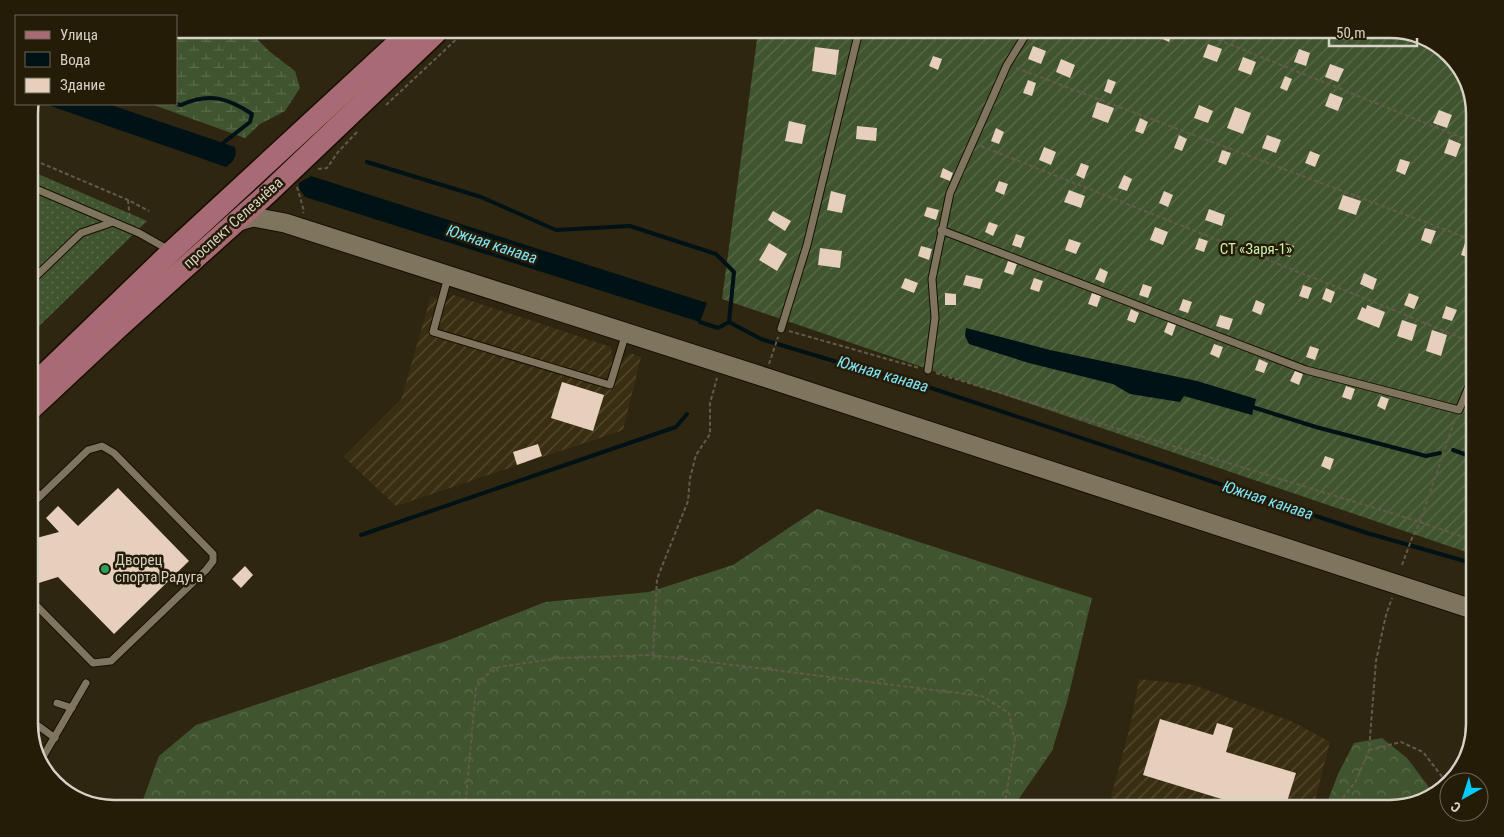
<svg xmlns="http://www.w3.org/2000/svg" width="1504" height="837" font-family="'Roboto Condensed',sans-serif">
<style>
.industrial{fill:url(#industrial-furrows)}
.grass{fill:url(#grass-dots)}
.forest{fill:url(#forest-crowns)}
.wetland{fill:url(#wetland-marsh)}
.garden{fill:url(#garden-furrows)}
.water{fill:#011216}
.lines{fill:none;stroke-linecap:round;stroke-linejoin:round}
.stream{stroke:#011216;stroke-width:4}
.building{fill:#e6d0bd}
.lane-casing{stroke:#170f00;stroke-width:9}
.secondary-casing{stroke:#170f00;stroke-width:21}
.primary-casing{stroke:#170f00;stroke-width:24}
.path{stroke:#635b4a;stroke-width:2;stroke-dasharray:4 2.5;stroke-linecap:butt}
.lane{stroke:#7f755e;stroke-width:7}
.secondary{stroke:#7f755e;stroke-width:19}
.primary{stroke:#a86a74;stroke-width:21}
.leisure-dot{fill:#2e9e5b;stroke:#251c08;stroke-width:2}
.labels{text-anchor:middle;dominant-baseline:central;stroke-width:5;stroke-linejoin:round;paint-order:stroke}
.street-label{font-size:15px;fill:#d7d2c6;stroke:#251c08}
.park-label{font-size:15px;fill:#caf1ad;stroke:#251c08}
.poi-label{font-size:15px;fill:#d7d2c6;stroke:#251c08;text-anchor:start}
.water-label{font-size:16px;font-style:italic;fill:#7fe3f5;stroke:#251c08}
.rim{fill:none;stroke:#d7d2c6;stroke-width:2.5}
</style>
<defs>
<pattern id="industrial-furrows" width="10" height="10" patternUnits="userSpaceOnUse" patternTransform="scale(1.25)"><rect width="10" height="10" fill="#3a2e12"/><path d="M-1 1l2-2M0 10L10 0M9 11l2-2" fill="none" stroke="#564b33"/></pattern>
<pattern id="grass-dots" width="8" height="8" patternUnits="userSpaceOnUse" patternTransform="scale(1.25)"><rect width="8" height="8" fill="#40542f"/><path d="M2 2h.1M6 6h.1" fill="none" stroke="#5b6c4c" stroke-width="1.8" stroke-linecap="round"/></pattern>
<pattern id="forest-crowns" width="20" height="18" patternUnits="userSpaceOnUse" patternTransform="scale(1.25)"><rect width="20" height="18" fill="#40542f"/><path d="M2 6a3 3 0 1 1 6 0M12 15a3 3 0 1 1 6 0" fill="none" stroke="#5b6c4c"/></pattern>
<pattern id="wetland-marsh" width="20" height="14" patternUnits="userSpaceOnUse" patternTransform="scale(1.25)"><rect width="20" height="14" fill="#40542f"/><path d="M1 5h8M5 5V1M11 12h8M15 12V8" fill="none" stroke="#5b6c4c"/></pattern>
<pattern id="garden-furrows" width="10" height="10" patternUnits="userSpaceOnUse" patternTransform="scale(1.25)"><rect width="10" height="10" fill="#40542f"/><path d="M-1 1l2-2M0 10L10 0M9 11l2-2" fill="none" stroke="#5b6c4c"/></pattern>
</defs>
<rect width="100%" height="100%" fill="#2f2612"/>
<g class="industrial">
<polygon points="453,295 611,347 612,357 623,361 630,353 641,357 623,430 396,506 344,457 401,400 431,296 447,301"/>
<polygon points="1139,679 1194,685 1293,722 1330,742 1313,808 1108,808 1131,723"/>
</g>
<polygon class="grass" points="29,170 147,221 29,336"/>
<g class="forest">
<polygon points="817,509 1092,598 1067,702 1052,751 1020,797 1016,808 140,808 159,756 196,725 449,640 545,602 649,592 733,565"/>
<polygon points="1382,738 1407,758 1435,795 1391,808 1325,808 1338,774 1354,743"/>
</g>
<polygon class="wetland" points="252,34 270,52 295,71 300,88 285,111 260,124 245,138 151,104 176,104 176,35"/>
<polygon class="garden" points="1390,29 1433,40 1464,71 1475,108 1475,555 722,299 758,32"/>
<g class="water">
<path d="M45 104H108L235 147C237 157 234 161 226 167Z"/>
<polygon points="311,176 707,303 700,322 305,197 299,188 299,183"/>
<polygon points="966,328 1050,350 1197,381 1256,399 1252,415 1184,396 1180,402 1130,394 1113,384 1029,363 969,344 965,336"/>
</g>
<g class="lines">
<g class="stream">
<path d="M176 104 181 105C209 92 228 98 252 114L250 122 223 143 222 146"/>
<polyline points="367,162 481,197 556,230 630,226 716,254 734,272 729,322"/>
<polyline points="698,318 700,322 718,328 729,322 761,339 844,364 928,387 1367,533 1475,564"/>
<polyline points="1249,406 1316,427 1426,456 1440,453"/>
<polyline points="1453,450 1475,458"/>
<polyline points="361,535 676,427 687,414"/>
</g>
</g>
<g class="building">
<polygon points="1158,30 1174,30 1169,42 1156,36"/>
<polygon points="1425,38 1433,40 1438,45 1436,50 1423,44"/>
<polygon points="1208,44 1222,49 1217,62 1203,57"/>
<polygon points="1033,46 1046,51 1041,64 1028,59"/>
<polygon points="815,47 839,50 836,75 812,71"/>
<polygon points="1299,49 1310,53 1306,66 1294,62"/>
<polygon points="933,56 942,59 938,70 929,66"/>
<polygon points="1243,57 1256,62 1251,75 1238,70"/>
<polygon points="1061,59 1075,65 1070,78 1056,72"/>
<polygon points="1330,64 1344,69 1338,82 1325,77"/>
<polygon points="1285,76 1292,79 1287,91 1280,88"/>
<polygon points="1108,79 1116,82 1111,94 1104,91"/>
<polygon points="1028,80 1036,83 1032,96 1023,93"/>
<polygon points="1330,93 1343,98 1338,111 1325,106"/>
<polygon points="1097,102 1114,108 1108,123 1092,117"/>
<polygon points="1199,105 1213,111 1208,123 1194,118"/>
<polygon points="1235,107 1251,113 1243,134 1227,128"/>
<polygon points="1439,110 1452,115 1447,128 1433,123"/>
<polygon points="1140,118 1148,122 1143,134 1135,131"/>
<polygon points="789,121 806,125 802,144 785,141"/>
<polygon points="857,126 877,128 876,141 856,139"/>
<polygon points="996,128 1004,132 999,144 991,141"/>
<polygon points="1179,135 1187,139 1182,151 1174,148"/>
<polygon points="1267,135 1281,140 1276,153 1262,148"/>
<polygon points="1449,139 1461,144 1456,157 1444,153"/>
<polygon points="1044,147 1056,152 1051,165 1039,160"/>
<polygon points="1222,150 1231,153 1226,165 1218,162"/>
<polygon points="1310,151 1320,155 1315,167 1305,163"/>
<polygon points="1400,159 1410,162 1405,175 1396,171"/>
<polygon points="1081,163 1089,166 1084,179 1076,175"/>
<polygon points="943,168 953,173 950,181 940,177"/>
<polygon points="1124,175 1132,179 1127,191 1118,188"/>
<polygon points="999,181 1008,184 1004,195 995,191"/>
<polygon points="1069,190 1085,196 1081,208 1064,202"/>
<polygon points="831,191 846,195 842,213 827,210"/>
<polygon points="1164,191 1173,195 1168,207 1159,203"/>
<polygon points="1343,195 1361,201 1356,215 1338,209"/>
<polygon points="927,207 939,210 936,220 924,216"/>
<polygon points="1209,209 1225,215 1222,226 1205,220"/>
<polygon points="773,211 791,221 785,231 768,220"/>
<polygon points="989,222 998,225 993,236 985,232"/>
<polygon points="1155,227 1168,232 1163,245 1150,240"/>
<polygon points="1425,228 1436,231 1431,244 1421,240"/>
<polygon points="1016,234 1025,237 1021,248 1012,245"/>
<polygon points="1199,238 1208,241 1204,252 1195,249"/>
<polygon points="1069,239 1081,243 1076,254 1065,250"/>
<polygon points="769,243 787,254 777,271 759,260"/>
<polygon points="1285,243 1294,246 1290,257 1281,254"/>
<polygon points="1465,243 1473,246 1470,258 1461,255"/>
<polygon points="921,246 932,249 929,260 918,256"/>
<polygon points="820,248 842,251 840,268 818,265"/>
<polygon points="1008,261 1017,264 1013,275 1004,272"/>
<polygon points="1100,268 1108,272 1104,283 1095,279"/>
<polygon points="1364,273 1377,279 1373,290 1360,284"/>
<polygon points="966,275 983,279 980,289 963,285"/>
<polygon points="905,278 918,283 914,293 901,288"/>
<polygon points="1034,278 1043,281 1039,292 1030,289"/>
<polygon points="1143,284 1152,287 1148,298 1139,295"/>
<polygon points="1303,285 1312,288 1308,299 1299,296"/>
<polygon points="1326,288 1335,292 1331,303 1322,299"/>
<polygon points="945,293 956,294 956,305 945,305"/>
<polygon points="1092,293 1101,296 1097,307 1088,304"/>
<polygon points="1409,293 1419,297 1414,309 1404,305"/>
<polygon points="1183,299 1192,302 1188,313 1179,310"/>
<polygon points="1256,300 1265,304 1261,315 1252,311"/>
<polygon points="1367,305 1385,312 1379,328 1357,319 1362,307 1366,309"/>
<polygon points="1446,306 1457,310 1452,321 1442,318"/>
<polygon points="1131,309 1139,313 1135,323 1127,320"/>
<polygon points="1220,315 1233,319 1229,330 1216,326"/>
<polygon points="1402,320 1417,325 1412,341 1397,336"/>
<polygon points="1168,322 1176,325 1172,336 1164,332"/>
<polygon points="1432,330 1447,335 1441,356 1426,351"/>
<polygon points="1214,344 1223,347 1219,358 1210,354"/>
<polygon points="1310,346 1319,349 1315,360 1306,357"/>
<polygon points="1259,359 1268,363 1264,373 1255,370"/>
<polygon points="1295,371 1303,374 1299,385 1290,381"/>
<polygon points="562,382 604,395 593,431 551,418"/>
<polygon points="1346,386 1355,389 1351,400 1342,397"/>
<polygon points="1381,396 1389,399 1385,410 1377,406"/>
<polygon points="538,444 542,456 517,465 513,452"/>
<polygon points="1325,456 1334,459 1330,470 1321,466"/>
<polygon points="118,488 189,561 114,634 58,577 29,586 29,540 59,532 46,518 58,506 78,526"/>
<polygon points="245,566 253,575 241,588 232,579"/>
<polygon points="1160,719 1213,735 1217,723 1233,728 1226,752 1296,773 1285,808 1251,808 1143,775"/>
<polygon points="1206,802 1224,808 1204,808"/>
</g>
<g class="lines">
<g class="lane-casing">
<g id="lane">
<polyline points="29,186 139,233 169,250"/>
<polyline points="941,230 1306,370 1459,410 1475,372"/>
<polyline points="448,277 433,332 610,385 626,333"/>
<polyline points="29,283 81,233 113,222"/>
<polyline points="781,329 807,245 859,31"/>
<polyline points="928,370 935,318 932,279 950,193 1007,65 1028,31"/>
<polyline points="29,485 40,496"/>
<polyline points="29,507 88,450 102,446 114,453 213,554 213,561 206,570 111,661 93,663 29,598"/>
<polyline points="57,703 72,708"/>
<polyline points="29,719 55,738"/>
<polyline points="40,762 86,683"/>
</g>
</g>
<g class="secondary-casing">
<polyline id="secondary" points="236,222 253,217 285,223 767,378 1475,610"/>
</g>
<g class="primary-casing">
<g id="primary">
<polyline points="29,389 172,251 407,34"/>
<polyline points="29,411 120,326 268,193 436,33"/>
</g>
</g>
<g class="path">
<polyline points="1194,30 1475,143"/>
<polyline points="1016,68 1475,241"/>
<polyline points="386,105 463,33"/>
<polyline points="981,146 1384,306 1475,344"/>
<polyline points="29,158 128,200 149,211"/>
<polyline points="318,169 327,168 338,152 357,132"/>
<polyline points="297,187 304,211 303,213"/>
<polyline points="128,200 130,220"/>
<polyline points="789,331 919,368"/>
<polyline points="769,364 778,337"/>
<polyline points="936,373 1420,522 1475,541"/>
<polyline points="1402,565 1412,538 1420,522 1455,419"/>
<polyline points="653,655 657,579 688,501 690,478 696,455 710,434 710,403 717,378"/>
<polyline points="1369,750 1401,742 1423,752 1447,783"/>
<polyline points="465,808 476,688 485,676 499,667 560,658 653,655 982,696 1009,713 1015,742 1004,808"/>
<polyline points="1335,808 1356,781 1369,750 1376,661 1386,615 1392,598"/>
</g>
<use href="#lane" class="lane"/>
<use href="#secondary" class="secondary"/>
<use href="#primary" class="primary"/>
</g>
<circle class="leisure-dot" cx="105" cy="569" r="5"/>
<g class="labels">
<g class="street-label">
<text transform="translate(233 223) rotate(-42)">проспект Селезнёва</text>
</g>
<g class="park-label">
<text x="1256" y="249">СТ «Заря-1»</text>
</g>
<g class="poi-label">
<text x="115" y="560">Дворец<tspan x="115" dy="17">спорта Радуга</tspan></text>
</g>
<g class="water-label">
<text transform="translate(492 244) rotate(18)">Южная канава</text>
<text transform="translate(883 374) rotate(16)">Южная канава</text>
<text transform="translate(1268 500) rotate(18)">Южная канава</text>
</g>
</g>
<path d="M0 0H1504V837H0ZM114 38H1390A76 76 0 0 1 1466 114V724A76 76 0 0 1 1390 800H114A76 76 0 0 1 38 724V114A76 76 0 0 1 114 38Z" fill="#251c08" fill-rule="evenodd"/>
<path class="rim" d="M114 38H1390A76 76 0 0 1 1466 114V724A76 76 0 0 1 1390 800H114A76 76 0 0 1 38 724V114A76 76 0 0 1 114 38Z"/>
<rect x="15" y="15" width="162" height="90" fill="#251c08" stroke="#6c6554"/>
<rect x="25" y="31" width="25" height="8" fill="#a86a74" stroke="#6c6554"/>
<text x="60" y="40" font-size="15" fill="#d7d2c6">Улица</text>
<rect x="25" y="52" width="25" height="15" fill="#011216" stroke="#6c6554"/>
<text x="60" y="65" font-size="15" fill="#d7d2c6">Вода</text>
<rect x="25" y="78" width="25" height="15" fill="#e6d0bd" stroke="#6c6554"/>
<text x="60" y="90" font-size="15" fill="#d7d2c6">Здание</text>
<g transform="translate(1464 797) rotate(219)"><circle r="24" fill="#251c08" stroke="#6c6554"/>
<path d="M0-4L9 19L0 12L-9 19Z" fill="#05cbf9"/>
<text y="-8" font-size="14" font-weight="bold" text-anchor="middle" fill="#d7d2c6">С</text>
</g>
<path d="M1329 38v8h88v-8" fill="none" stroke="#d7d2c6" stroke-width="2.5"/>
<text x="1336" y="38" font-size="15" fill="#d7d2c6" stroke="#251c08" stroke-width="4" paint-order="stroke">50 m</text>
</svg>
